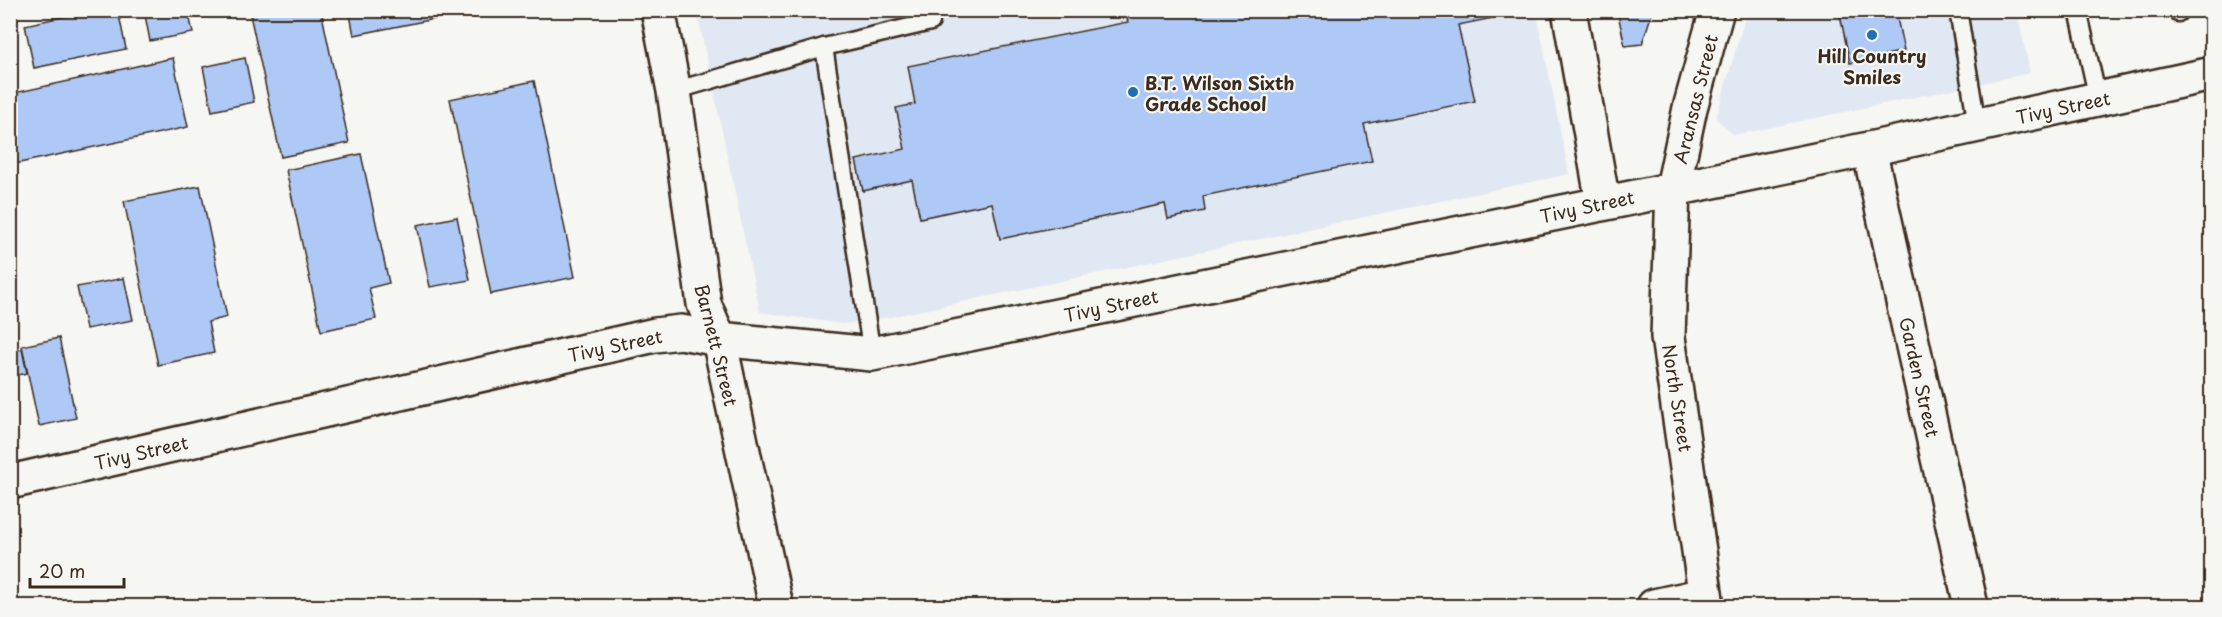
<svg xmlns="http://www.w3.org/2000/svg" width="2222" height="617" font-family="'Playpen Sans',sans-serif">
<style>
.built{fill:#e0e8f3}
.building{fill:#aec9f6;stroke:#3b2a1e;stroke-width:1.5}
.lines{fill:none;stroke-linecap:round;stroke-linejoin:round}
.lane-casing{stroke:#3b2a1e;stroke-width:21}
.street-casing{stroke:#3b2a1e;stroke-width:38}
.secondary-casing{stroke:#3b2a1e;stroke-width:38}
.lane{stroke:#f6f6f2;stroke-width:16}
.street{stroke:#f6f6f2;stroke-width:33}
.secondary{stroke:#f6f6f2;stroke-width:33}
.poi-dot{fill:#1f6fb2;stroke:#f6f6f2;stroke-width:2}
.labels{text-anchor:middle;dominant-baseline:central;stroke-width:4.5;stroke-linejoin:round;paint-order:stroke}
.poi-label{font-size:18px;font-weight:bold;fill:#3b2a1e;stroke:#f6f6f2}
.street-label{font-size:18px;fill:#3b2a1e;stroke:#f6f6f2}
</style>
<rect width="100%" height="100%" fill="#f6f6f2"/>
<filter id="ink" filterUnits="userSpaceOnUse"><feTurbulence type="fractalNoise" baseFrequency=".0167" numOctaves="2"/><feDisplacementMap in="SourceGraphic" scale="12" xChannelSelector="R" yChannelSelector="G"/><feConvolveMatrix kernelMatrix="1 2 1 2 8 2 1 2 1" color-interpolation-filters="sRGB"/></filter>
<g filter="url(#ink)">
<g class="built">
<polygon points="697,11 1536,11 1569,174 890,317 843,324 760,312"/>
<polygon points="1747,11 2017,11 2030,73 1734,135 1716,118"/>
</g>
<g class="building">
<polygon points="94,10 118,10 126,49 34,68 25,25"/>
<polygon points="144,10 188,10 193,33 150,41"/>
<polygon points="249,10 321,10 349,143 281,157"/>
<polygon points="349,10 479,10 354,35"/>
<polygon points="1125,10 1164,10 1165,14 1184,10 1518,10 1518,13 1458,25 1475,101 1364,124 1372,161 1203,196 1205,211 1168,219 1165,204 1000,239 992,203 920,218 912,180 863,191 856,160 905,149 896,108 915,104 908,66 1128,22"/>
<polygon points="1617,10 1653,10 1642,44 1625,46"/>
<polygon points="1839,10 1906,10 1907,15 1897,18 1904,51 1850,63"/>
<polygon points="173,58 188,127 10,165 10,94"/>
<polygon points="245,58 254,102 212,111 203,67"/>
<polygon points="534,81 575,277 491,294 450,99"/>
<polygon points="361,154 389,283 369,288 376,319 321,331 286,170"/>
<polygon points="200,186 227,317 208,322 214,353 158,365 124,201"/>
<polygon points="457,217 470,280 430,287 417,225"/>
<polygon points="124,278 133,320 86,329 77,287"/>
<polygon points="59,338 76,418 39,426 22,346"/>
<polygon points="22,349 27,373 10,377 10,351"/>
</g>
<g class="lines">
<g class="lane-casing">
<g id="lane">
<polyline points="1958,10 1977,125"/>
<polyline points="2078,10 2098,99"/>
<polyline points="2178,10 2178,13"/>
<polyline points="824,47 872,354"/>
<polyline points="674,91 824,47 931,22 928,10"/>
</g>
</g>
<g class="street-casing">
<g id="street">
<polyline points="658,10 674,91 704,304 719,339 776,606"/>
<polyline points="1569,10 1603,203"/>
<polyline points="1869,149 1971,606"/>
<polyline points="1673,188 1668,337 1707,606"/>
<polyline points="1654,606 1705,595"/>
</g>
</g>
<g class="secondary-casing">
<g id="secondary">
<polyline points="1673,188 1690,108 1717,10"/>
<polyline points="10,482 655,335 681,332 719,339 872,354 1869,149 2212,74"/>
</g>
</g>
<use href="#lane" class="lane"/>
<use href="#street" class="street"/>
<use href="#secondary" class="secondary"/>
</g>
</g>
<g class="poi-dot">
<circle cx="1872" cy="35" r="6"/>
<circle cx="1133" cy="92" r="6"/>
</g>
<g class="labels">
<g class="poi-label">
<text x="1872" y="55">Hill Country<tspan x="1872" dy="21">Smiles</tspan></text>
<text x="1145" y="82" text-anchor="start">B.T. Wilson Sixth<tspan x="1145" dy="21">Grade School</tspan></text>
</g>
<g class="street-label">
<text transform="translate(1695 99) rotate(-76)">Aransas Street</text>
<text transform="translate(2063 107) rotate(-12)">Tivy Street</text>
<text transform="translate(1587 206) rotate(-12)">Tivy Street</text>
<text transform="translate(1111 305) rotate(-12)">Tivy Street</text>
<text transform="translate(615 345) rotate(-12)">Tivy Street</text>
<text transform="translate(717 345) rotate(76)">Barnett Street</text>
<text transform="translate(1920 377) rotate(77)">Garden Street</text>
<text transform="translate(1678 398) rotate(81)">North Street</text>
<text transform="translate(141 452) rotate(-13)">Tivy Street</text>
</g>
</g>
<rect width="2222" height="617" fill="none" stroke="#f6f6f2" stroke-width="36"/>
<rect x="18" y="18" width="2186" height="581" fill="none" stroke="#3b2a1e" stroke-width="2" filter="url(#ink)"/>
<path d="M30 578v9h94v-9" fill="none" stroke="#3b2a1e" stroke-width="3"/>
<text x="39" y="578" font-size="18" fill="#3b2a1e" stroke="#f6f6f2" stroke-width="4.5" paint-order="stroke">20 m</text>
</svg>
